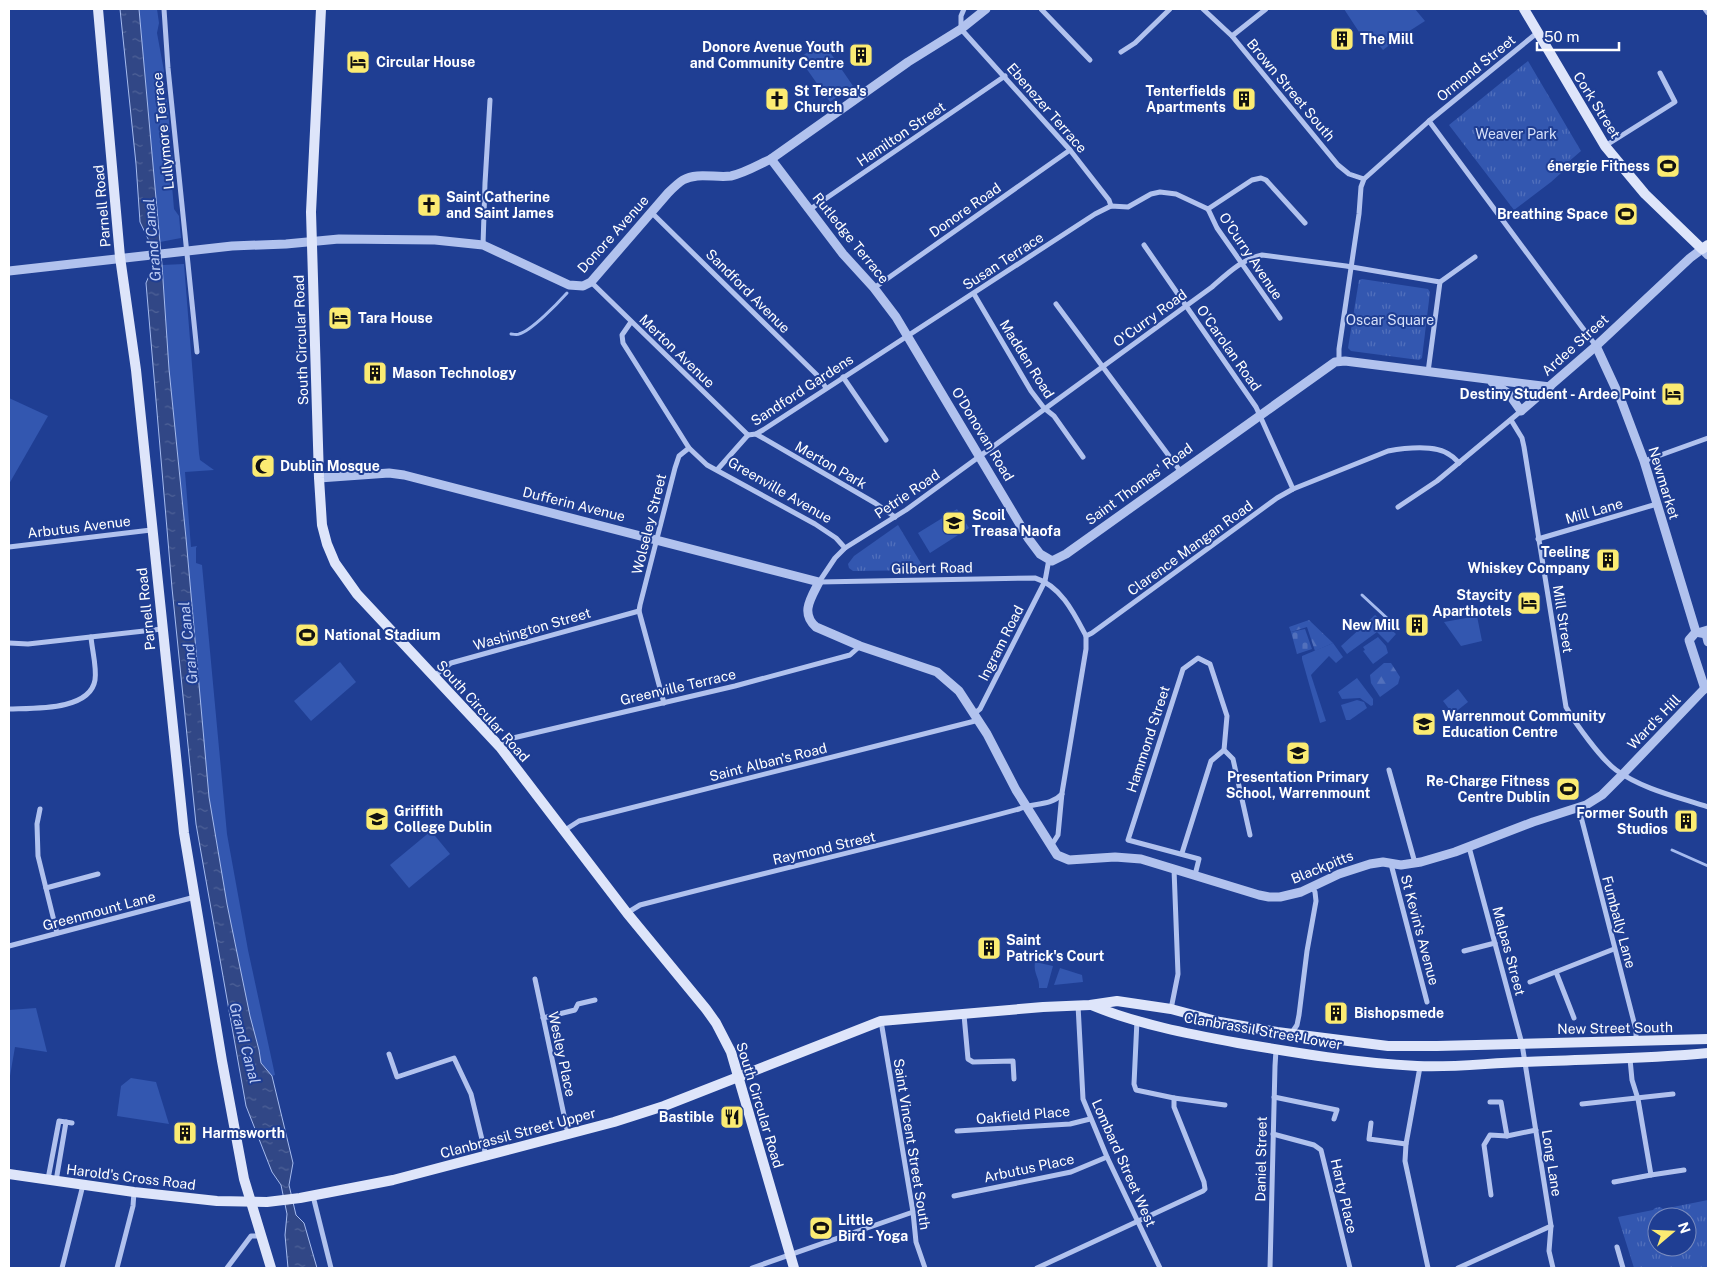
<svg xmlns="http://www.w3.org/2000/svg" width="1717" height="1277" font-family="'Public Sans',sans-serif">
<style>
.green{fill:#3357b0}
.forest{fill:url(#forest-firs)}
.cemetery{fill:url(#cemetery-stones)}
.park{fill:url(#park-tufts);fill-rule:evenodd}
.water{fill:url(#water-ripples);stroke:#a5bbef}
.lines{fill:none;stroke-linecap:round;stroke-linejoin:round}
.stream{stroke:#a5bbef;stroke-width:3}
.minor{stroke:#b1c2ee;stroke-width:5}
.tertiary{stroke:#b1c2ee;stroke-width:9}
.secondary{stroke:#dee5fa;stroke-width:10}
.labels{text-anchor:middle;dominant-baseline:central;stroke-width:4;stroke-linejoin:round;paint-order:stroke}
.poi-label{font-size:14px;font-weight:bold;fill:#fff;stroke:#1f3e93;text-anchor:start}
.street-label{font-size:14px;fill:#fff;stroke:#1f3e93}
.park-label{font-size:14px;fill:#d7e1fa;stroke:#1f3e93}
.water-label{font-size:15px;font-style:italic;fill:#becdf4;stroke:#1f3e93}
</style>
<defs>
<pattern id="forest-firs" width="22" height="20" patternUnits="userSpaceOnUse" patternTransform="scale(1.25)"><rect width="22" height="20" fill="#3357b0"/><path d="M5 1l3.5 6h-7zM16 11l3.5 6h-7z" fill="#5270bc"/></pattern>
<pattern id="cemetery-stones" width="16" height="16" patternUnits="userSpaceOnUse" patternTransform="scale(1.25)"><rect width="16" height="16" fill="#3357b0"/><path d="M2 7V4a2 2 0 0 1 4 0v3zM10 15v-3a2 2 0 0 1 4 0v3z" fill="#5270bc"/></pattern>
<pattern id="park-tufts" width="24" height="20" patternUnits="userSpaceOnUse" patternTransform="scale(1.25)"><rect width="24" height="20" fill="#3357b0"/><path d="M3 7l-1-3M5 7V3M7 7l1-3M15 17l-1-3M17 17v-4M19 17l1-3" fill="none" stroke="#5270bc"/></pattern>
<pattern id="water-ripples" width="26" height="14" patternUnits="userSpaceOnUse" patternTransform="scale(1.25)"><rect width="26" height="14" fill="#314786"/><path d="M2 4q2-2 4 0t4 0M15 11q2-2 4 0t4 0" fill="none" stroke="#506398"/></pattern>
</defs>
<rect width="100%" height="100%" fill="#1f3e93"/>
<g class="green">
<polygon points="139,9 157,9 159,23 157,33 164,71 161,83 164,96 167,99 170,132 167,133 167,145 171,145 173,160 170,162 174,209 179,216 181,238 160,242"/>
<polygon points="1344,9 1415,9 1425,21 1400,37 1383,50 1369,33 1361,35"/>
<polygon points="823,42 853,86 830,102 799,58"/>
<polygon points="184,264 199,453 200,460 214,470 185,472 191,547 197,546 196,548 196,563 202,565 227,834 248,950 275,1075 272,1076 261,1063 259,1050 250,1016 227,904 209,797 186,538 169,369 162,265"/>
<polygon points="9,398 48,416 9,484"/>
<polygon points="957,509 969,528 930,553 918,533"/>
<polygon points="1375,615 1396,634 1388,643 1377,632 1347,654 1341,646"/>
<polygon points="1477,616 1482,641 1461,646 1444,622"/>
<polygon points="1378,637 1386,646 1388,653 1373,664 1363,651 1365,650 1363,647"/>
<polygon points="1333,643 1343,657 1336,663 1329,656 1311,675 1326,721 1320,723 1302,659 1302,656"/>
<polygon points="340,662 356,682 311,721 294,701"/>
<polygon points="1357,678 1373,699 1373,705 1371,706 1360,698 1342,699 1338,692"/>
<polygon points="1458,689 1468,702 1453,714 1443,701"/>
<polygon points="1357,700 1364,702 1367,708 1350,720 1346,720 1341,705"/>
<polygon points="431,831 450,854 409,888 390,865"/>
<path d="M1035 962 1053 966 1047 988H1039C1040 978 1033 974 1035 962Z"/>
<polygon points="1060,968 1082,975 1083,982 1054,985"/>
<polygon points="36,1008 47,1052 15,1047 10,1076 9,1076 9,1010"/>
<polygon points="131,1078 156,1082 169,1124 117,1116 121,1086"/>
</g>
<g class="forest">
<polygon points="1309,620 1333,643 1315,651 1307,627 1291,632 1289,627"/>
<polygon points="1384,663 1391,663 1400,677 1398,684 1380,697 1371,683 1370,675"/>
</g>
<polygon class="cemetery" points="1305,629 1312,649 1297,654 1291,632"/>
<g class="park">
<polygon points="1528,61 1581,151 1559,170 1561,173 1551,182 1514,210 1449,125"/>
<polygon points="1362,279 1428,289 1430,292 1422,358 1419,360 1351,351 1348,348 1359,280"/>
<polygon points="898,525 925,570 853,571 849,568 848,564 854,556"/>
<path d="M1708 1200V1268H1634L1618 1217 1653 1210 1655 1208 1660 1207 1663 1209ZM1657 1217H1687V1247H1657Z"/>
</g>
<polygon class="water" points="120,9 139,9 162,265 169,369 186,538 209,797 227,904 250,1016 259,1050 261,1063 272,1076 293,1163 289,1185 296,1215 304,1223 317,1268 288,1268 285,1235 287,1214 281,1185 272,1172 246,1106 196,824 172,588 146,283 152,269 150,243 140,222 136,164"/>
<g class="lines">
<g class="stream">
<path d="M511 334C511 334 518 335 519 334 531 331 558 303 567 293"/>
<polyline points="1362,595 1389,620"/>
<polyline points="1672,850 1708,866"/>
</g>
<g class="minor">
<polyline points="164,9 168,68 197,352"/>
<polyline points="964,9 961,16 961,29 1070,150 1109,200 1111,206"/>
<polyline points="1041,9 1090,60"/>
<polyline points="1203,9 1232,36 1338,165 1349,174 1364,179"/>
<polyline points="1705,9 1708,13"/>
<polyline points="1232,36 1266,9"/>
<polyline points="1121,52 1135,43 1170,9"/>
<polyline points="1429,121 1596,346"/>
<polyline points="1605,146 1675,102 1660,73"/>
<polyline points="1208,209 1217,228 1280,318"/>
<polyline points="1208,209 1252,180 1261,178 1266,180 1305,223"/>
<polyline points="809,210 1005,76"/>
<polyline points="651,212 819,377 826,388"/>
<polyline points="483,245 485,183 490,100"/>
<polyline points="1144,245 1256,407 1293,489"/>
<polyline points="591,282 748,435"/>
<polyline points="1440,282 1475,257"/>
<polyline points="874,288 1070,150"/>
<polyline points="974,294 1031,391 1044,408 1054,416 1083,457"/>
<polyline points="1056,304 1181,472"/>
<polyline points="631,322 622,335 623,343 689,448 707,465 815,524 836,538 845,548 835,558 819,582"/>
<polyline points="1339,361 1339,349 1359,214 1361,187 1364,179 1429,121 1537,33"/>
<polyline points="843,377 886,440"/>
<path d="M1511 420 1522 438 1524 447 1566 707C1575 723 1601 759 1616 770 1642 789 1678 797 1708 807"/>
<polyline points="756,434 875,503 895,517"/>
<polyline points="748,435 756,434 763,430 1095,214 1111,206 1128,207 1151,194 1160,192 1176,194 1208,209"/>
<polyline points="1644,461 1708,438"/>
<polyline points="717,470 748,435"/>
<polyline points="1398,507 1437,481 1521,411"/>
<polyline points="1538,539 1657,504"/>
<polyline points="9,547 151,530"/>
<path d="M845 548 906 510 1212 287C1227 274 1242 259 1262 255L1346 266 1440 282 1428 372"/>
<path d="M819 582 1035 578C1061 586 1074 613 1086 636"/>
<polyline points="1698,631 1708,628"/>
<polyline points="9,643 28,644 162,629"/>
<polyline points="434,676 451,663 639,611"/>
<polyline points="664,703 639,611 640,605 675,468 679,456 689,448"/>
<path d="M9 709C33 708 90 711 95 680 97 667 92 650 91 637"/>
<polyline points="975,713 980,709 1045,581 1049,559"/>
<polyline points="500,747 513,738 735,686 850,655 860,646"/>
<polyline points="1389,770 1415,863"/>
<polyline points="40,809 37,824 38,856 57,933"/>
<polyline points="1579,809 1636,1030 1636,1041"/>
<polyline points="565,830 579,821 979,720"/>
<path d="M1051 846 1058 835 1062 793 1086 649V636L1092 633 1277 498 1293 489 1388 451C1404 448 1436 444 1450 455 1454 457 1456 460 1459 463"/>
<polyline points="1469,847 1522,1044 1551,1226 1549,1251 1553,1268"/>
<polyline points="1182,853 1211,761 1224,750"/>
<polyline points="1391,864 1427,1002"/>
<polyline points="1195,875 1199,859 1128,840 1183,669 1198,658 1210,664 1227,716 1224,750 1233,759 1250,835"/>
<polyline points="46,888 98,874"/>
<path d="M627 913 640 905C766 872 893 843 1019 809 1033 802 1050 807 1062 794"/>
<polyline points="9,946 195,897"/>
<polyline points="1464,951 1495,943"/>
<polyline points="1556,972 1574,1018"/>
<polyline points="535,979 568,1134"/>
<polyline points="1530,982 1614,949"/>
<polyline points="1078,1005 1083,1099 1107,1157 1160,1268"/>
<polyline points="1171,1009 1178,974 1174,869"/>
<polyline points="964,1015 968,1059 973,1062 1013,1061 1014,1079"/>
<polyline points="543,1018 575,1010 578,1004 595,1000"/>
<polyline points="1137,1020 1134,1084 1136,1090 1174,1098"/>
<polyline points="881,1021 913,1212 916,1242 925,1268"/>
<polyline points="1291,1034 1297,1025 1299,1015 1307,951 1316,901 1315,892 1312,887"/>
<polyline points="389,1054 397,1077 454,1058 471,1094 486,1156"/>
<polyline points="1630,1059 1632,1080 1638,1099 1651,1175 1684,1170"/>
<polyline points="1420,1067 1406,1144 1405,1161 1428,1268"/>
<polyline points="1274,1097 1337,1110 1334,1119"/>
<polyline points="1490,1102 1501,1102 1507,1136"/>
<polyline points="1582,1104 1673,1094"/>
<polyline points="1371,1123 1369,1139 1406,1144"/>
<polyline points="957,1131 1070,1124 1090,1119"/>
<polyline points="1273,1134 1314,1145 1321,1150 1350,1268"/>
<polyline points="48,1179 59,1121 72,1123"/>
<polyline points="56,1181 66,1122"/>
<polyline points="1614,1182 1651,1175"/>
<polyline points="1491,1195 1484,1145 1490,1135 1507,1136 1536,1130"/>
<polyline points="313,1196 331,1268"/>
<polyline points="954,1196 1071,1172 1107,1157"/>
<polyline points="1617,1247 1623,1268"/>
<polyline points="62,1268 83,1185"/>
<polyline points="117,1268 133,1206 134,1192"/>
<polyline points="227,1268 251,1236 261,1236"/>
<polyline points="752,1268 913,1212"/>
<polyline points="1037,1268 1203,1191 1205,1189 1204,1182 1174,1107 1174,1098 1225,1105"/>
<polyline points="1270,1268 1275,1066 1276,1050"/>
<polyline points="1458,1268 1551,1226"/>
</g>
<g class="tertiary">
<polyline points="771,159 843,254 874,288 896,317 1028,538 1040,554 1052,561 1066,554 1335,362 1345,361 1550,387"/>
<path d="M9 271 232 246 286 244 339 239 435 240 483 245 569 285 583 286 591 282 668 193C673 188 678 183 683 180 697 172 715 178 731 176 745 173 758 165 771 159L908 62 961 29 986 9"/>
<polyline points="1596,346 1621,400 1644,461 1696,632"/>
<polyline points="1492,382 1509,394 1521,411 1596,346 1690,258 1702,249 1708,255"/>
<path d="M319 478 389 473 404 475 819 582C811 598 800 613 816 627L860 646 937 672 959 691 987 734 1016 790 1057 855 1069 860 1115 857 1141 859 1259 895 1269 897H1280L1301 892 1339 874 1370 864 1383 862 1401 865 1421 862 1455 852 1533 822 1586 805 1602 795 1623 774 1708 685"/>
<polyline points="1696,632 1689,640 1705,689"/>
<polyline points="1696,632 1706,634 1708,642"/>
</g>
<g class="secondary">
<polyline points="98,9 120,257 136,370 184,833 222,1061 244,1179 271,1268"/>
<polyline points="321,9 311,212 319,478 322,525 327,544 335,563 357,594 500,747 627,913 706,1009 716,1023 731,1052 794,1268"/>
<polyline points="1524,9 1605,146 1645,194 1702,249 1708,245"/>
<path d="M1091 1005C1137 1024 1189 1034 1238 1043 1297 1053 1357 1063 1417 1066 1452 1068 1488 1063 1523 1062 1585 1059 1647 1059 1708 1053"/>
<polyline points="9,1174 134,1192 217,1201 267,1202 300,1198 393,1180 614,1122 664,1106 881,1021 1043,1007 1090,1005 1117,1001 1171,1009 1220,1022 1277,1032 1388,1046 1437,1046 1708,1039"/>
</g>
</g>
<defs>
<g id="building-square" transform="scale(1.25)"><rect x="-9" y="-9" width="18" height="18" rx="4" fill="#fbeb72" stroke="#1f3e93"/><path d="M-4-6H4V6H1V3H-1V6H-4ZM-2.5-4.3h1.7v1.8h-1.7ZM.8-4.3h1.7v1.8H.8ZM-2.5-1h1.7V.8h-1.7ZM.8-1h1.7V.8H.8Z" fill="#111"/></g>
<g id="hotel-square" transform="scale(1.25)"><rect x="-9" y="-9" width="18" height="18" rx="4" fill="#fbeb72" stroke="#1f3e93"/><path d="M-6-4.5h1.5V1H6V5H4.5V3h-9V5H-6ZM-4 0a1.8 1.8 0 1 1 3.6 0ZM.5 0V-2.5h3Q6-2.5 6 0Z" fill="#111"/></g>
<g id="church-square" transform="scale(1.25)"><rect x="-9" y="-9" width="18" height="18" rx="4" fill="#fbeb72" stroke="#1f3e93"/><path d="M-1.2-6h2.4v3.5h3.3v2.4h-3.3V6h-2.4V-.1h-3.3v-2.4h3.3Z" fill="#111"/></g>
<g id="stadium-square" transform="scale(1.25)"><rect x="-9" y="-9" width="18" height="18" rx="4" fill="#fbeb72" stroke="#1f3e93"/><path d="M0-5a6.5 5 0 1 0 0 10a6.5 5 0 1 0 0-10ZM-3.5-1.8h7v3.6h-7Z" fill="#111"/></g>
<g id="mosque-square" transform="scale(1.25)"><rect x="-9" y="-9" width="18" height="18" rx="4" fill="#fbeb72" stroke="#1f3e93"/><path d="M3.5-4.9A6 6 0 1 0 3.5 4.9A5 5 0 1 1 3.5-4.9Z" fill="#111"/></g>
<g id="school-square" transform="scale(1.25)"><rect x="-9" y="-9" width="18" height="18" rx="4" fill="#fbeb72" stroke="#1f3e93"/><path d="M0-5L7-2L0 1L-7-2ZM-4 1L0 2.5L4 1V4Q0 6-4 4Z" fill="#111"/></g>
<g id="university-square" transform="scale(1.25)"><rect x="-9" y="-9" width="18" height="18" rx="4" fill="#fbeb72" stroke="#1f3e93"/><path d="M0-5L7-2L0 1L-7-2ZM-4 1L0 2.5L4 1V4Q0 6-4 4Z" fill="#111"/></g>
<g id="restaurant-square" transform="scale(1.25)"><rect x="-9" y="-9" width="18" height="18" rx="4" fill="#fbeb72" stroke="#1f3e93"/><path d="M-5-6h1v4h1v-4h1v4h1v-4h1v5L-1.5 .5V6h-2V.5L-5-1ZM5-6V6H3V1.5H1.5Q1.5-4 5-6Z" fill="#111"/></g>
</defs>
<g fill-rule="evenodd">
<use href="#building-square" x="1342" y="39"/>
<use href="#building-square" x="861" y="55"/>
<use href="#hotel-square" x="358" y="62"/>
<use href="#church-square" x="777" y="99"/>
<use href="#building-square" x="1244" y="99"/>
<use href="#stadium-square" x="1668" y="166"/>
<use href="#church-square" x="429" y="205"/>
<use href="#stadium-square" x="1626" y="214"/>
<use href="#hotel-square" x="340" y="318"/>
<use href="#building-square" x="375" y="373"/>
<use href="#hotel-square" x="1673" y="394"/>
<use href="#mosque-square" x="263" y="466"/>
<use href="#school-square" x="954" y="523"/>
<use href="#building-square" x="1608" y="560"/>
<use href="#hotel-square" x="1529" y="603"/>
<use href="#building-square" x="1417" y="625"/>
<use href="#stadium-square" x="307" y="635"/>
<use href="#university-square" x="1424" y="724"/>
<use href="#school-square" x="1298" y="753"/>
<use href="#stadium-square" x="1568" y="789"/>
<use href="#university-square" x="377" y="819"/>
<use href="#building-square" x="1686" y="821"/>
<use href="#building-square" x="989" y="948"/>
<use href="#building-square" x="1336" y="1013"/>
<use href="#restaurant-square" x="732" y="1117"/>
<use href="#building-square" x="185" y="1133"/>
<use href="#stadium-square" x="821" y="1228"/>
</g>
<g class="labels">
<g class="poi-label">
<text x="1360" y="39">The Mill</text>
<text x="844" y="47" text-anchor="end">Donore Avenue Youth<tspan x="844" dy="16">and Community Centre</tspan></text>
<text x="376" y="62">Circular House</text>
<text x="794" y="91">St Teresa's<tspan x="794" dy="16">Church</tspan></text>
<text x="1226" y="91" text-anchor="end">Tenterfields<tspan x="1226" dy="16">Apartments</tspan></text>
<text x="1650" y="166" text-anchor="end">énergie Fitness</text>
<text x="446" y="197">Saint Catherine<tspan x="446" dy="16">and Saint James</tspan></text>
<text x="1608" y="214" text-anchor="end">Breathing Space</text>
<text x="358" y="318">Tara House</text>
<text x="392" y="373">Mason Technology</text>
<text x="1656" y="394" text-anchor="end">Destiny Student - Ardee Point</text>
<text x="280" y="466">Dublin Mosque</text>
<text x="972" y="515">Scoil<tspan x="972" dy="16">Treasa Naofa</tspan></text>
<text x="1590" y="552" text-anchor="end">Teeling<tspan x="1590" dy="16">Whiskey Company</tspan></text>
<text x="1512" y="595" text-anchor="end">Staycity<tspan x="1512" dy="16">Aparthotels</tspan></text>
<text x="1400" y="625" text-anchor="end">New Mill</text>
<text x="324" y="635">National Stadium</text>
<text x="1442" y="716">Warrenmout Community<tspan x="1442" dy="16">Education Centre</tspan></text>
<text x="1298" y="777" text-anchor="middle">Presentation Primary<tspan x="1298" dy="16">School, Warrenmount</tspan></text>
<text x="1550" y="781" text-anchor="end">Re-Charge Fitness<tspan x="1550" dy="16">Centre Dublin</tspan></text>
<text x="394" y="811">Griffith<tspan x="394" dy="16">College Dublin</tspan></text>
<text x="1668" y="813" text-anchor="end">Former South<tspan x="1668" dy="16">Studios</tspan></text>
<text x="1006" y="940">Saint<tspan x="1006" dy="16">Patrick's Court</tspan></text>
<text x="1354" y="1013">Bishopsmede</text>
<text x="714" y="1117" text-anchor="end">Bastible</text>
<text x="202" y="1133">Harmsworth</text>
<text x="838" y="1220">Little<tspan x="838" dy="16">Bird - Yoga</tspan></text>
</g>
<g class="street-label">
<text transform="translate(1476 68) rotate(-39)">Ormond Street</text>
<text transform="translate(1291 90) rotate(50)">Brown Street South</text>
<text transform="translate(1597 105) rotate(58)">Cork Street</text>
<text transform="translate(1047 108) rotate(49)">Ebenezer Terrace</text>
<text transform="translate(163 131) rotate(-96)">Lullymore Terrace</text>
<text transform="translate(901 134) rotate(-34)">Hamilton Street</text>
<text transform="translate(102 206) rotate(-95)">Parnell Road</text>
<text transform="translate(965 210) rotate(-35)">Donore Road</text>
<text transform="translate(613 234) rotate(-48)">Donore Avenue</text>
<text transform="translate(851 238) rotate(51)">Rutledge Terrace</text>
<text transform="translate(1251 256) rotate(56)">O'Curry Avenue</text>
<text transform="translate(1003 261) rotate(-33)">Susan Terrace</text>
<text transform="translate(748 291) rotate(45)">Sandford Avenue</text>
<text transform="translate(1150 318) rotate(-36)">O'Curry Road</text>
<text transform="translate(301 340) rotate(-92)">South Circular Road</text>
<text transform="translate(1575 345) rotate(-42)">Ardee Street</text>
<text transform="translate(1229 348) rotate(55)">O'Carolan Road</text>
<text transform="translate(677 351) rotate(44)">Merton Avenue</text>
<text transform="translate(1027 359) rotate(58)">Madden Road</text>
<text transform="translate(802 390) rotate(-33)">Sandford Gardens</text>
<text transform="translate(983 434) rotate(59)">O'Donovan Road</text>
<text transform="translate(831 465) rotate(30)">Merton Park</text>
<text transform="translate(1664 483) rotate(73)">Newmarket</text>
<text transform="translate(1139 484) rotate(-36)">Saint Thomas' Road</text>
<text transform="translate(780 490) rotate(30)">Greenville Avenue</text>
<text transform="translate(907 494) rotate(-34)">Petrie Road</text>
<text transform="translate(574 504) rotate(14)">Dufferin Avenue</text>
<text transform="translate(1594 511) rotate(-16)">Mill Lane</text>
<text transform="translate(649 524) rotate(-76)">Wolseley Street</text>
<text transform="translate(79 527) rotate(-7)">Arbutus Avenue</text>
<text transform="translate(1190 548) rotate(-36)">Clarence Mangan Road</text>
<text transform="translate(932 568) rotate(-1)">Gilbert Road</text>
<text transform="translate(146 609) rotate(-96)">Parnell Road</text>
<text transform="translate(1563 619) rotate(81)">Mill Street</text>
<text transform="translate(532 629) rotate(-16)">Washington Street</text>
<text transform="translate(1001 643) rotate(-63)">Ingram Road</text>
<text transform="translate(678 687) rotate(-13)">Greenville Terrace</text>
<text transform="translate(483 711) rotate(48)">South Circular Road</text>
<text transform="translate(1654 722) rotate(-46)">Ward's Hill</text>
<text transform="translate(1148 739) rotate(-72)">Hammond Street</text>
<text transform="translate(768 762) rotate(-14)">Saint Alban's Road</text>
<text transform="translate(824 848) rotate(-13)">Raymond Street</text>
<text transform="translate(1322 867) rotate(-22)">Blackpitts</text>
<text transform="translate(99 911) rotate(-15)">Greenmount Lane</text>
<text transform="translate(1619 922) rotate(75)">Fumbally Lane</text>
<text transform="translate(1420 930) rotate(75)">St Kevin's Avenue</text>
<text transform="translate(1509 951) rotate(75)">Malpas Street</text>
<text transform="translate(1615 1028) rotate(-1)">New Street South</text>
<text transform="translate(1263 1031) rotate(10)">Clanbrassil Street Lower</text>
<text transform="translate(562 1054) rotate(78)">Wesley Place</text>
<text transform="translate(760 1105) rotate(73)">South Circular Road</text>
<text transform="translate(1023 1115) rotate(-5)">Oakfield Place</text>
<text transform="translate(518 1133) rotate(-15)">Clanbrassil Street Upper</text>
<text transform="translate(912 1144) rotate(81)">Saint Vincent Street South</text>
<text transform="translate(1261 1159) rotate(-89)">Daniel Street</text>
<text transform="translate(1124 1163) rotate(66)">Lombard Street West</text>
<text transform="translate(1552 1163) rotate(81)">Long Lane</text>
<text transform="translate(1029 1168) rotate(-12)">Arbutus Place</text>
<text transform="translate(131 1177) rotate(7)">Harold's Cross Road</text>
<text transform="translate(1344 1196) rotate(77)">Harty Place</text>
</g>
<g class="park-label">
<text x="1516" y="134">Weaver Park</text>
<text x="1390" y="320">Oscar Square</text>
</g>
<g class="water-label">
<text transform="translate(152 240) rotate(-95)">Grand Canal</text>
<text transform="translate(188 643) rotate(-96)">Grand Canal</text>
<text transform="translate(245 1043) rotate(75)">Grand Canal</text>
</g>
</g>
<rect width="1717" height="1277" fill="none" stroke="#ffffff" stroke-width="20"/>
<g transform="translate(1672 1232) rotate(71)"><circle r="24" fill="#1f3e93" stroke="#798bbe"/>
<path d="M0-4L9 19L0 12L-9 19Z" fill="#fbeb72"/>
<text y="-8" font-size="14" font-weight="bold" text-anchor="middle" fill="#ffffff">N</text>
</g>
<path d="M1537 42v8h82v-8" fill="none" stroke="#ffffff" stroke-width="2.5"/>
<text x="1544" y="42" font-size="15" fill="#ffffff" stroke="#1f3e93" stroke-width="4" paint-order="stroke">50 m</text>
</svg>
